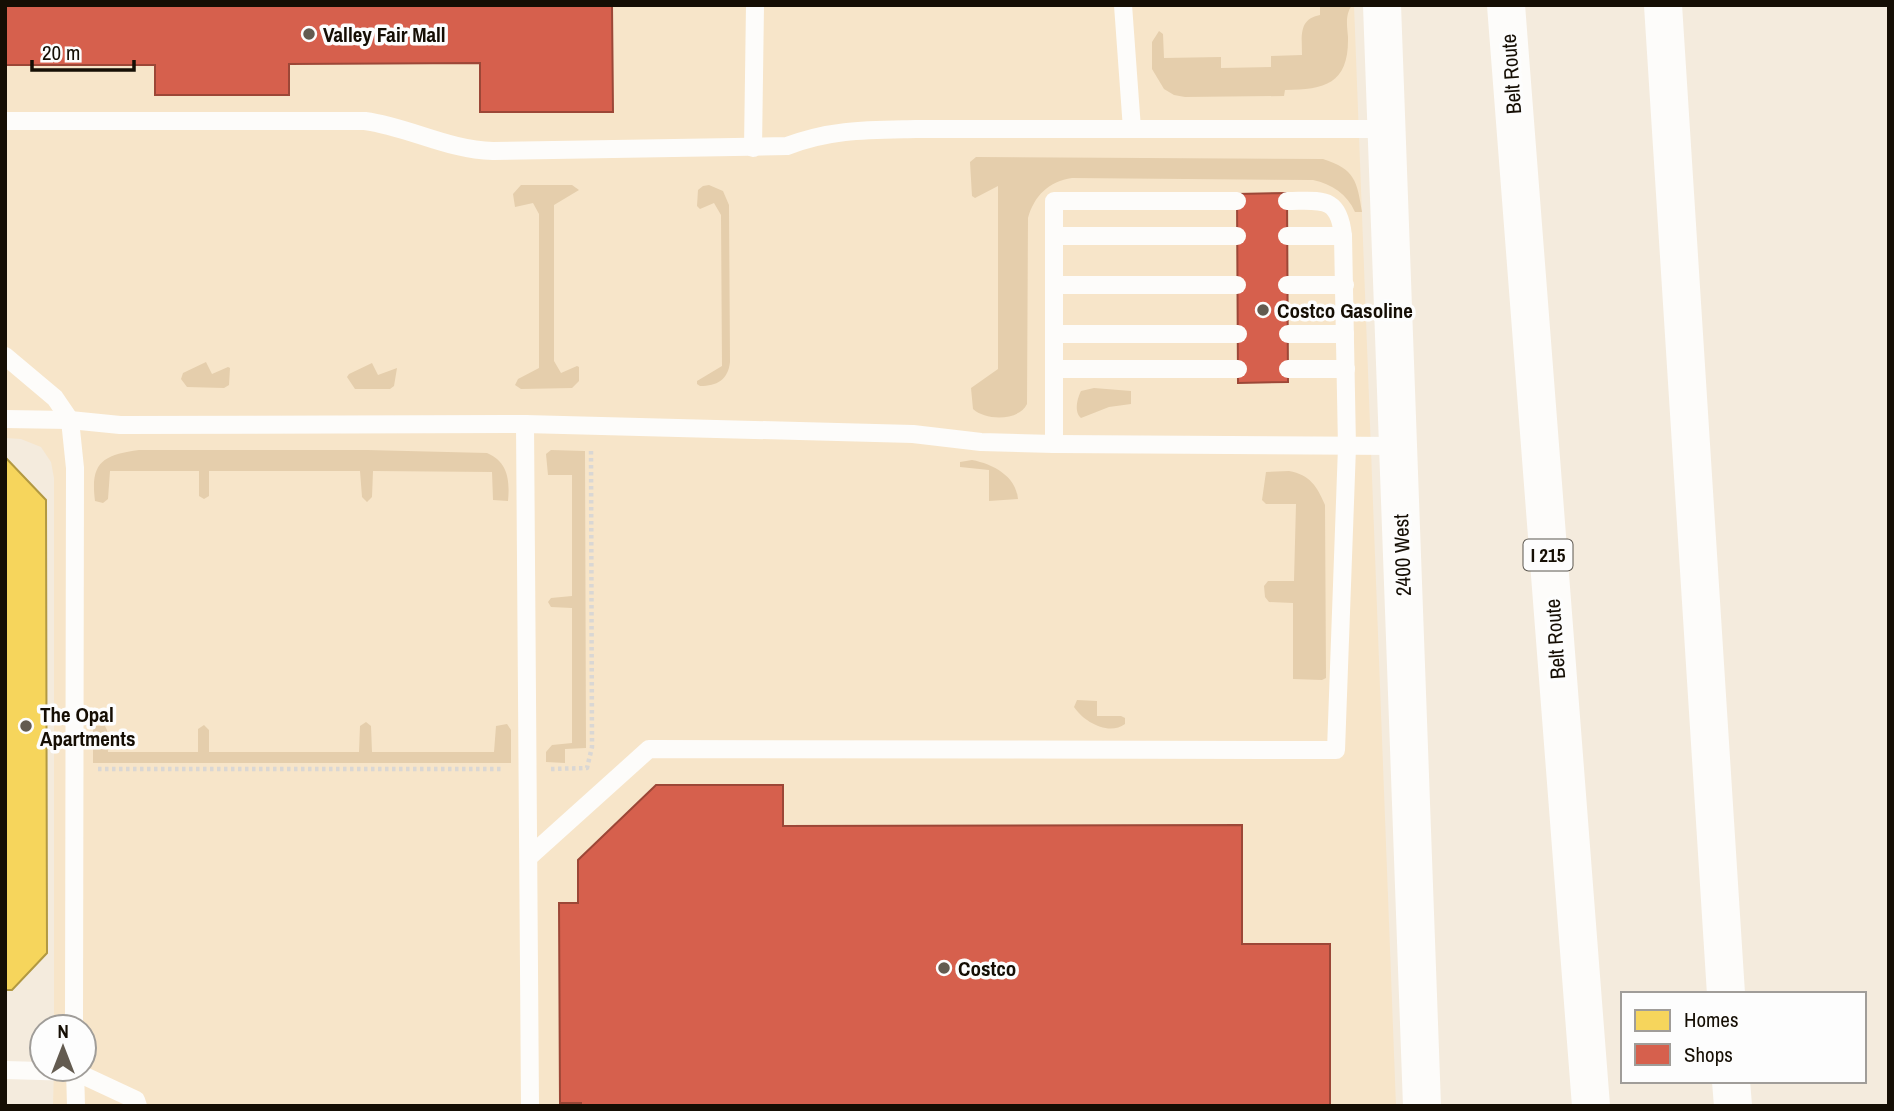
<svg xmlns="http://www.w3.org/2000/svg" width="1894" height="1111" font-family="'Archivo Narrow',sans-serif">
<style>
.built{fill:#f7e5c9}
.green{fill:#e5ceac}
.homes{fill:#f6d55c;stroke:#b29942;stroke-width:2}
.shops{fill:#d6604d;stroke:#9c4737;stroke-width:2}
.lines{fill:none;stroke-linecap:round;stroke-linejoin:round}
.path{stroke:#dad7d4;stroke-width:4.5;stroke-dasharray:3.5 3.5;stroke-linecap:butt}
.service{stroke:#fdfcfa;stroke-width:18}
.tertiary{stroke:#fdfcfa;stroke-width:38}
.motorway{stroke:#fdfcfa;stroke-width:38}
.poi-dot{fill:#635b50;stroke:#fdfdfd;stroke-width:2.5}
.labels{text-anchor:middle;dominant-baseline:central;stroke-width:7;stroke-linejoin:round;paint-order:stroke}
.shield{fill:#fdfdfd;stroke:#5b564f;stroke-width:2}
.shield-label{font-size:19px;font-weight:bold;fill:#150e04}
.poi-label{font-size:21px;font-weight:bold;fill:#150e04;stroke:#fdfdfd;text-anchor:start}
.street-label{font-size:21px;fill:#150e04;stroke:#fdfdfd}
</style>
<rect width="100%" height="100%" fill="#f4ebdd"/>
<polygon class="built" points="5,5 1354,5 1396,1106 53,1106 54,1069 84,1069 84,1027 54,1027 54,478 51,462 41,447 21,439 5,438"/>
<g class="green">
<path d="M1320 5H1352C1345 15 1347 25 1348 37 1349 83 1326 90 1285 90L1284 96 1185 97 1174 95 1164 89 1152 69V42L1159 31 1163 34 1164 58 1221 57V68L1271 67V56L1302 55C1302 37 1298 19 1320 15Z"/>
<path d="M976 157 1323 159C1355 169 1357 181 1362 212H1355C1347 194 1332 184 1313 180L1072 178C1049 181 1034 196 1028 218L1027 404C1019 421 986 421 973 409L971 388 998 369V186L975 198 972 196 970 162Z"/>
<polygon points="521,185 572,185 579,190 554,205 554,361 561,373 577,366 579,367 579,381 572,388 521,389 515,385 518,379 539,368 539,214 533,203 515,207 513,194"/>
<path d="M709 185 723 191 729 205 730 362C728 380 717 386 700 386L697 384V381L722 366 721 215 714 203 700 209 697 206 698 190 703 186Z"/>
<polygon points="206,362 212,374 228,367 230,368 229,385 224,388 187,387 181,379 183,373"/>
<polygon points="372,363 378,375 397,368 394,386 390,389 355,389 347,377 349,374"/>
<path d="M1094 388 1131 391V404L1109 407 1081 418C1074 412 1077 399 1081 391Z"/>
<path d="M139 450H367L487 453C508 462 510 480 508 501L493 500 492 472 373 471 372 497 367 502 362 497 360 471H209V496L204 499 199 496V471H110L108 499 103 503 95 501C90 462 103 455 139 450Z"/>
<polygon points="551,450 585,451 586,748 565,749 565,763 546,762 546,752 552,745 572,743 572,608 551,607 548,602 551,598 572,596 572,475 548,475 546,454"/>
<path d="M972 460C993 464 1016 476 1018 499L989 501V470L960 467V462Z"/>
<path d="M1289 471C1310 475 1317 486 1325 505L1326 678 1322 680 1293 679V603L1269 602 1265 597 1264 586 1268 581H1294L1296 504H1266L1262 500 1266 472Z"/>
<path d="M1077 700 1097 701V716H1121L1125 718V724C1109 736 1084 722 1074 707Z"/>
<polygon points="366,722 371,726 372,752 494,752 496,726 507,724 511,730 511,763 93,763 93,729 95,726 105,726 107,730 108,752 198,752 198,729 204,725 209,730 209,752 359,752 360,726"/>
</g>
<polygon class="homes" points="5,457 46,500 47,953 12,990 5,990"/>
<g class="shops">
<polygon points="5,5 612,5 613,112 480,112 480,63 289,64 289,95 155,95 155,65 5,65"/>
<polygon points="1287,193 1288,382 1238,383 1237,194"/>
<polygon points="656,785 783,785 783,826 1242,825 1242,944 1330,944 1330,1106 581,1106 581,1103 560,1103 559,903 578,903 578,860"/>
</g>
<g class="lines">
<g class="path">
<polyline points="98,769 502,769"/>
<polyline points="551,769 587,768 592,747 591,449"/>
</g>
<g class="service">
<polyline points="1123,5 1132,129"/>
<path d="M5 121H365C409 127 448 150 493 151L787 146C832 129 868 130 916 129H1387"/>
<polyline points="753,148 755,5"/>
<polyline points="1054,236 1237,236"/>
<polyline points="1287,236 1343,236"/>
<polyline points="1054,285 1237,285"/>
<polyline points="1287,285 1345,285"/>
<polyline points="1054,334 1238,334"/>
<polyline points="1288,334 1345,334"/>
<polyline points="5,356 55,398 70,420 75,468 74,1027"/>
<polyline points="1054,369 1238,369"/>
<polyline points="1288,369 1346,369"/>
<polyline points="5,419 70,420 120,425 525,424 913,434 981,442 1054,444 1398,446"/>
<polyline points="525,424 530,1106"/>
<polyline points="1054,444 1054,201 1237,201"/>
<path d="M529 857 649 749 1336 750 1347 447 1343 236C1339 195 1321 201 1287 201"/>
<polyline points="75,1069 76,1106"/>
<polyline points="5,1070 76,1072 136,1100 138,1106"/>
</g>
<polyline class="tertiary" points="1382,5 1422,1106"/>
<g class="motorway">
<polyline points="1506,5 1591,1106"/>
<polyline points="1663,5 1726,994"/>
<polyline points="1731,1081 1733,1106"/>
</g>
</g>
<g class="poi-dot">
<circle cx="309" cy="34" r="7"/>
<circle cx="1263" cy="310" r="7"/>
<circle cx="26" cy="726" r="7"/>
<circle cx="944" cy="968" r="7"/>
</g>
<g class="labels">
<rect class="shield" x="1523.5" y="539.5" width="49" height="31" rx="5"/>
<g class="shield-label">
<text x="1548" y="555">I 215</text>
</g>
<g class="poi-label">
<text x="323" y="34">Valley Fair Mall</text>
<text x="1277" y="310">Costco Gasoline</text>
<text x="40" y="714">The Opal<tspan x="40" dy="24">Apartments</tspan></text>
<text x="958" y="968">Costco</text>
</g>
<g class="street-label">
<text transform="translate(1511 74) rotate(-94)">Belt Route</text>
<text transform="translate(1402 555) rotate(-92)">2400 West</text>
<text transform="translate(1555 639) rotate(-94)">Belt Route</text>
</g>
</g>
<rect width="1894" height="1111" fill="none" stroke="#150e04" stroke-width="14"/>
<rect x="1621" y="992" width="245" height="91" fill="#fdfdfd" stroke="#a09d99" stroke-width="2"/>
<rect x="1635" y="1010" width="35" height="21" fill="#f6d55c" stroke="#a09d99" stroke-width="2"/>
<text x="1684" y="1027" font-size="21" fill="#150e04">Homes</text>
<rect x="1635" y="1044" width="35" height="21" fill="#d6604d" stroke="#a09d99" stroke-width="2"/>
<text x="1684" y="1062" font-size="21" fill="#150e04">Shops</text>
<g transform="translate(63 1048)"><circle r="33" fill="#fdfdfd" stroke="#a09d99" stroke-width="2"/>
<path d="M0-5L12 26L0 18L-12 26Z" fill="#635b50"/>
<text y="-10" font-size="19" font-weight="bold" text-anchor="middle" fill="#150e04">N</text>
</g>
<path d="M32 60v10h102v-10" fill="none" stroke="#150e04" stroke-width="3.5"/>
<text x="42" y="60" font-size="21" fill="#150e04" stroke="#fdfdfd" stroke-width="5" paint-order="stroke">20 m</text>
</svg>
